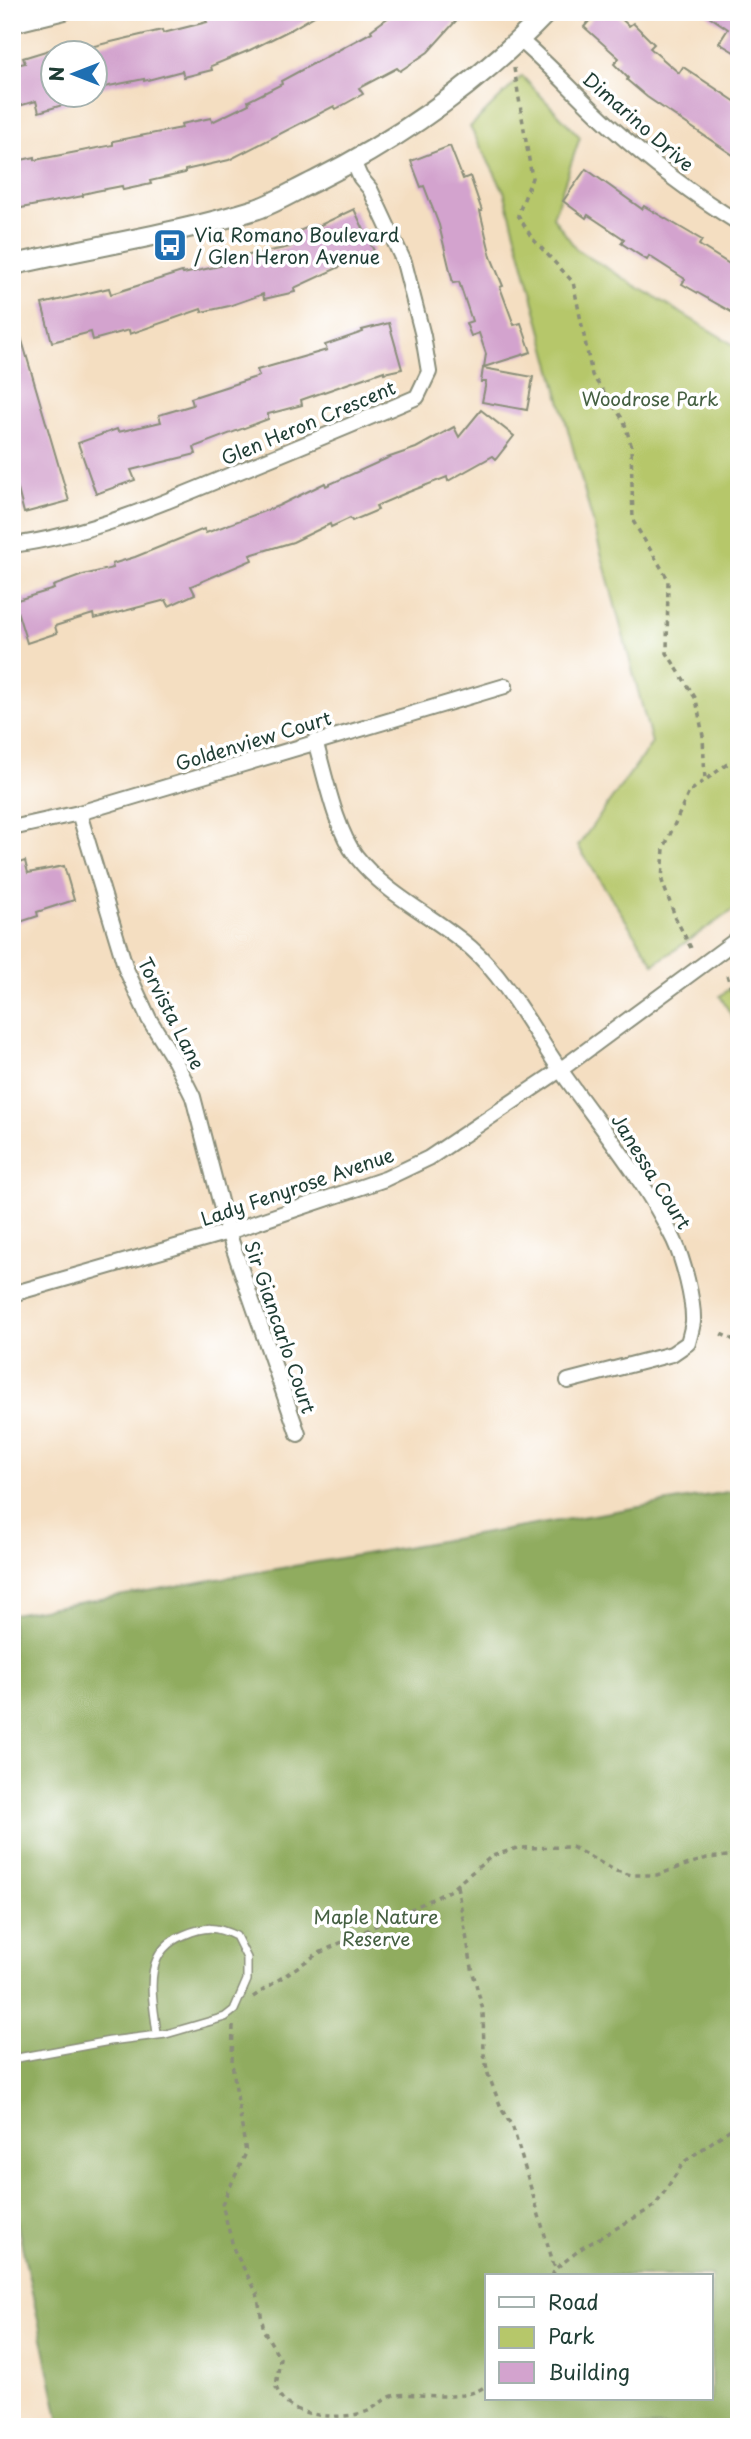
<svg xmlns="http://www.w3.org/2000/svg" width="751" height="2439" font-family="'Playpen Sans',sans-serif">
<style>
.green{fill:#b6c76a;stroke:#6a824f;stroke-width:2}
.forest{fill:#90ac5e;stroke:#587449;stroke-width:2;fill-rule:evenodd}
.building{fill:#d3a3ce}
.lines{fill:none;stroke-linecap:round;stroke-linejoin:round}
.service-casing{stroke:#8a8e7a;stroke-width:10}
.minor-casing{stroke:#8a8e7a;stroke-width:18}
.tertiary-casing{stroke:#8a8e7a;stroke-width:23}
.path{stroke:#8a8e7a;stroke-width:3.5;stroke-dasharray:5 5;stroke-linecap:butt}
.service{stroke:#fff;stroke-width:7}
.minor{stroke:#fff;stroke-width:14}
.tertiary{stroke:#fff;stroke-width:19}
.labels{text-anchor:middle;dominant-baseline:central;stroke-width:7;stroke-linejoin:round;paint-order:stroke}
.street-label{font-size:19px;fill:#1f3d34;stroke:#fff}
.poi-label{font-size:19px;fill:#1f3d34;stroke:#fff;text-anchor:start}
.park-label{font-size:19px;fill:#456042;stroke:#fff}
</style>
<rect width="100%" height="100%" fill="#fff"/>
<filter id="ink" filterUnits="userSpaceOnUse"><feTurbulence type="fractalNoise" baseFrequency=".0143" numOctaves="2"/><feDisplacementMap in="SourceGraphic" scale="14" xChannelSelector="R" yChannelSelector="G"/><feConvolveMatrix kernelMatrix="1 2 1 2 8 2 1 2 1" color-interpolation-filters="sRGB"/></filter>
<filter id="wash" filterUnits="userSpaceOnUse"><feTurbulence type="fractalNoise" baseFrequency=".00686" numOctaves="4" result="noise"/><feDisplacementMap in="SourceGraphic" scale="28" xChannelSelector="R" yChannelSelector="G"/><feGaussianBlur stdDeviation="1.57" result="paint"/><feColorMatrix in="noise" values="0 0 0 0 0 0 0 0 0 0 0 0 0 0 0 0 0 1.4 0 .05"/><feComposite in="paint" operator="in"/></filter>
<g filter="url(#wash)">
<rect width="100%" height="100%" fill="#f4dec1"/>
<g class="green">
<polygon points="522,76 580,137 553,217 577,250 739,348 739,906 654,964 578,846 652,743 504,191 470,127"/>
<polygon points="739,981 739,1028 720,996"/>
</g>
<path class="forest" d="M739 1490V2427H61L12 2199V1614ZM487 2276H711V2399H487Z"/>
<g id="blocks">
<g class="building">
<polygon points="215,12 321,12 292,29 250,50 211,66 212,70 184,77 182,71 144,81 144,79 94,89 94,46 162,30 163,33 207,22 204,17"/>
<polygon points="396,12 464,12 428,52 400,71 397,68 359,88 363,94 336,109 334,106 229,160 185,170 185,173 150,181 151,184 123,190 122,186 96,191 83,194 83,196 16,209 12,188 12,162 35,157 35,160 113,145 113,141 182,128 181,124 211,118 212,122 249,104 248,101 282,84 281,81 372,32 371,30"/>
<polygon points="597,12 614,12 629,26 633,23 654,44 650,48 679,73 683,67 739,104 739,159 647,97 627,80 628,78 614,64 619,58 584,27"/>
<polygon points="703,12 739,12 739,55 719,43 728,29"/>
<polygon points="52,49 52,94 86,94 86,98 39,112 36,101 12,108 12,66 25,63 23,58"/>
<polygon points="450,146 463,179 470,176 482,211 480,211 491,257 503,286 500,287 514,325 521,323 531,352 484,367 486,354 479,333 471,336 466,323 472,321 459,282 453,283 439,225 424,186 421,187 411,161"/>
<polygon points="586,169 642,209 644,206 702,240 699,245 739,270 739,306 735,314 682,284 685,279 649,256 647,260 621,243 624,239 588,215 586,218 563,201"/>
<polygon points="354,209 374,251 294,288 295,292 264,299 263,294 229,306 202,312 201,309 130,334 129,330 93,340 91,332 52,342 42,304 109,288 111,294 182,272 183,274 224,265 224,263 249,255 290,247 285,237 313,225 314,228"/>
<polygon points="16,320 69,501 24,513 12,466 12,321"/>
<polygon points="389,323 402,369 384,373 384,371 301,400 302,405 268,414 268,419 194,447 196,454 131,470 135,480 96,494 78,443 117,429 118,432 161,422 159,415 193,405 191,398 259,376 257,370 327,350 325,345 363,332 362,330"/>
<polygon points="483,368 533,377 527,410 482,402 486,382 481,382"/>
<polygon points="481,410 514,436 496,459 493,456 448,481 447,477 406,493 376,506 378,510 352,521 350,518 331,527 330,524 293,542 250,555 252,560 191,586 195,594 169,606 166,600 94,619 93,614 55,626 57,633 27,643 14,601 54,589 53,586 83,575 113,568 112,564 135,557 204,529 206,533 278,506 325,483 326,486 390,457 416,448 454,427 459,437"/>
<polygon points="25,861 28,873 64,866 74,900 37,912 38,916 17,923 12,902 12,865"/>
</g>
</g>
</g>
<g filter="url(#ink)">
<use href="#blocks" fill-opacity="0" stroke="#8a8e7a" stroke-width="2"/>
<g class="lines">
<g class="service-casing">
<path id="service" d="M12 2059 110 2041 166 2034 225 2017 234 2010 247 1980V1958L236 1936C215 1926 206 1926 184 1935 140 1952 153 1997 157 2034"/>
</g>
<g class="minor-casing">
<g id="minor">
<polyline points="12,25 65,12"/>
<path d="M520 40C552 67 579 98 610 126 650 162 692 194 739 223"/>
<path d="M12 545C89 535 164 503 235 473 296 448 357 423 417 397L429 372 423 336 404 262 370 189 360 177 353 161"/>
<path d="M315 741C325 774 335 829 356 856 387 896 433 915 471 948 506 979 532 1029 559 1068 598 1124 644 1178 674 1240 683 1259 694 1301 693 1322 692 1329 690 1336 688 1343L672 1354 568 1381"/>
<polyline points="79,813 126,969 149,1019 175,1061 193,1097 228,1232 298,1434"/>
<polyline points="12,828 79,813 505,686"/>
<polyline points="12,1294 228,1232 385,1179 429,1158 560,1070 739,938"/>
</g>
</g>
<g class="tertiary-casing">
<path id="tertiary" d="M12 265C94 246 177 234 257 209 277 202 296 190 315 181 401 138 480 82 547 12"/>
</g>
<g class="path">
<polyline points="514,68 532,178 518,215 532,238 573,282 592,375 624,421 631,445 633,521 668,579 667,653 696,699 703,736 705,781"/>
<polyline points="691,948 676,919 662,881 664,848 689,792 730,762 739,761"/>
<polyline points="727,975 739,1013"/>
<polyline points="721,1334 739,1342"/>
<polyline points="457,1886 473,1973 483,2010 484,2054 488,2074 502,2110 513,2128 555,2269"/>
<polyline points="253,1997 317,1954 449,1891 492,1856 517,1848 572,1847 616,1871 632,1875 657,1875 707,1858 739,1855"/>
<path d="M233 2026 232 2063 246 2153 222 2204 234 2250 257 2293 264 2331 280 2358 276 2387C278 2392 281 2398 284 2401 301 2418 347 2420 368 2411 378 2406 385 2397 396 2395 424 2392 463 2404 487 2385"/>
<polyline points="552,2276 555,2269 582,2248 655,2206 684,2162 739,2123"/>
</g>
<use href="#service" class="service"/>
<use href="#minor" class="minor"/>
<use href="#tertiary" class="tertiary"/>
</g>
</g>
<defs>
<g id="bus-square" transform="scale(1.75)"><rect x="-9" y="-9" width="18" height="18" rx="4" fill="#1f6fb2" stroke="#fff"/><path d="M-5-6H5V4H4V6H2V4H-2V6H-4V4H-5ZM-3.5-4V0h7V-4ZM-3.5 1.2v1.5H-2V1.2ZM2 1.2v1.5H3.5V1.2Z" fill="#fff"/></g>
</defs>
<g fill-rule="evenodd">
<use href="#bus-square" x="170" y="245"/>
</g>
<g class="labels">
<g class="street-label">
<text transform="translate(639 121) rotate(41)">Dimarino Drive</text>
<text transform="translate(308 422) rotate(-23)">Glen Heron Crescent</text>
<text transform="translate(253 740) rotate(-17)">Goldenview Court</text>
<text transform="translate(172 1013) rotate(63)">Torvista Lane</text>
<text transform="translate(652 1171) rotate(58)">Janessa Court</text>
<text transform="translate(297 1186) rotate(-19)">Lady Fenyrose Avenue</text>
<text transform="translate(281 1327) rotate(71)">Sir Giancarlo Court</text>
</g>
<g class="poi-label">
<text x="194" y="234">Via Romano Boulevard<tspan x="194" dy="22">/ Glen Heron Avenue</tspan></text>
</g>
<g class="park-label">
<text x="650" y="398">Woodrose Park</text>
<text x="376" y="1916">Maple Nature<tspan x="376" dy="22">Reserve</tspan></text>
</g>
</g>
<rect width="751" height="2439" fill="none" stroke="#fff" stroke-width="42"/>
<rect x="485" y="2274" width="228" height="126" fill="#ffffff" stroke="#a5b1ae" stroke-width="2"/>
<rect x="499" y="2297" width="35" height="10" fill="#ffffff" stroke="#a5b1ae" stroke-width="2"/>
<text x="548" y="2310" font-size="21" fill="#1f3d34">Road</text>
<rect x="499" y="2327" width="35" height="21" fill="#b6c76a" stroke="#a5b1ae" stroke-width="2"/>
<text x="548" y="2344" font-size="21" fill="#1f3d34">Park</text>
<rect x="499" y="2362" width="35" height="21" fill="#d3a3ce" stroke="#a5b1ae" stroke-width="2"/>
<text x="548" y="2380" font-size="21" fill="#1f3d34">Building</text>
<g transform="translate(74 74) rotate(270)"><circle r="33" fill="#ffffff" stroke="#a5b1ae" stroke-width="2"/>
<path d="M0-5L12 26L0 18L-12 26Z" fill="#1f6fb2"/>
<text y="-10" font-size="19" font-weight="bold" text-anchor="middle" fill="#1f3d34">N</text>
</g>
</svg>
